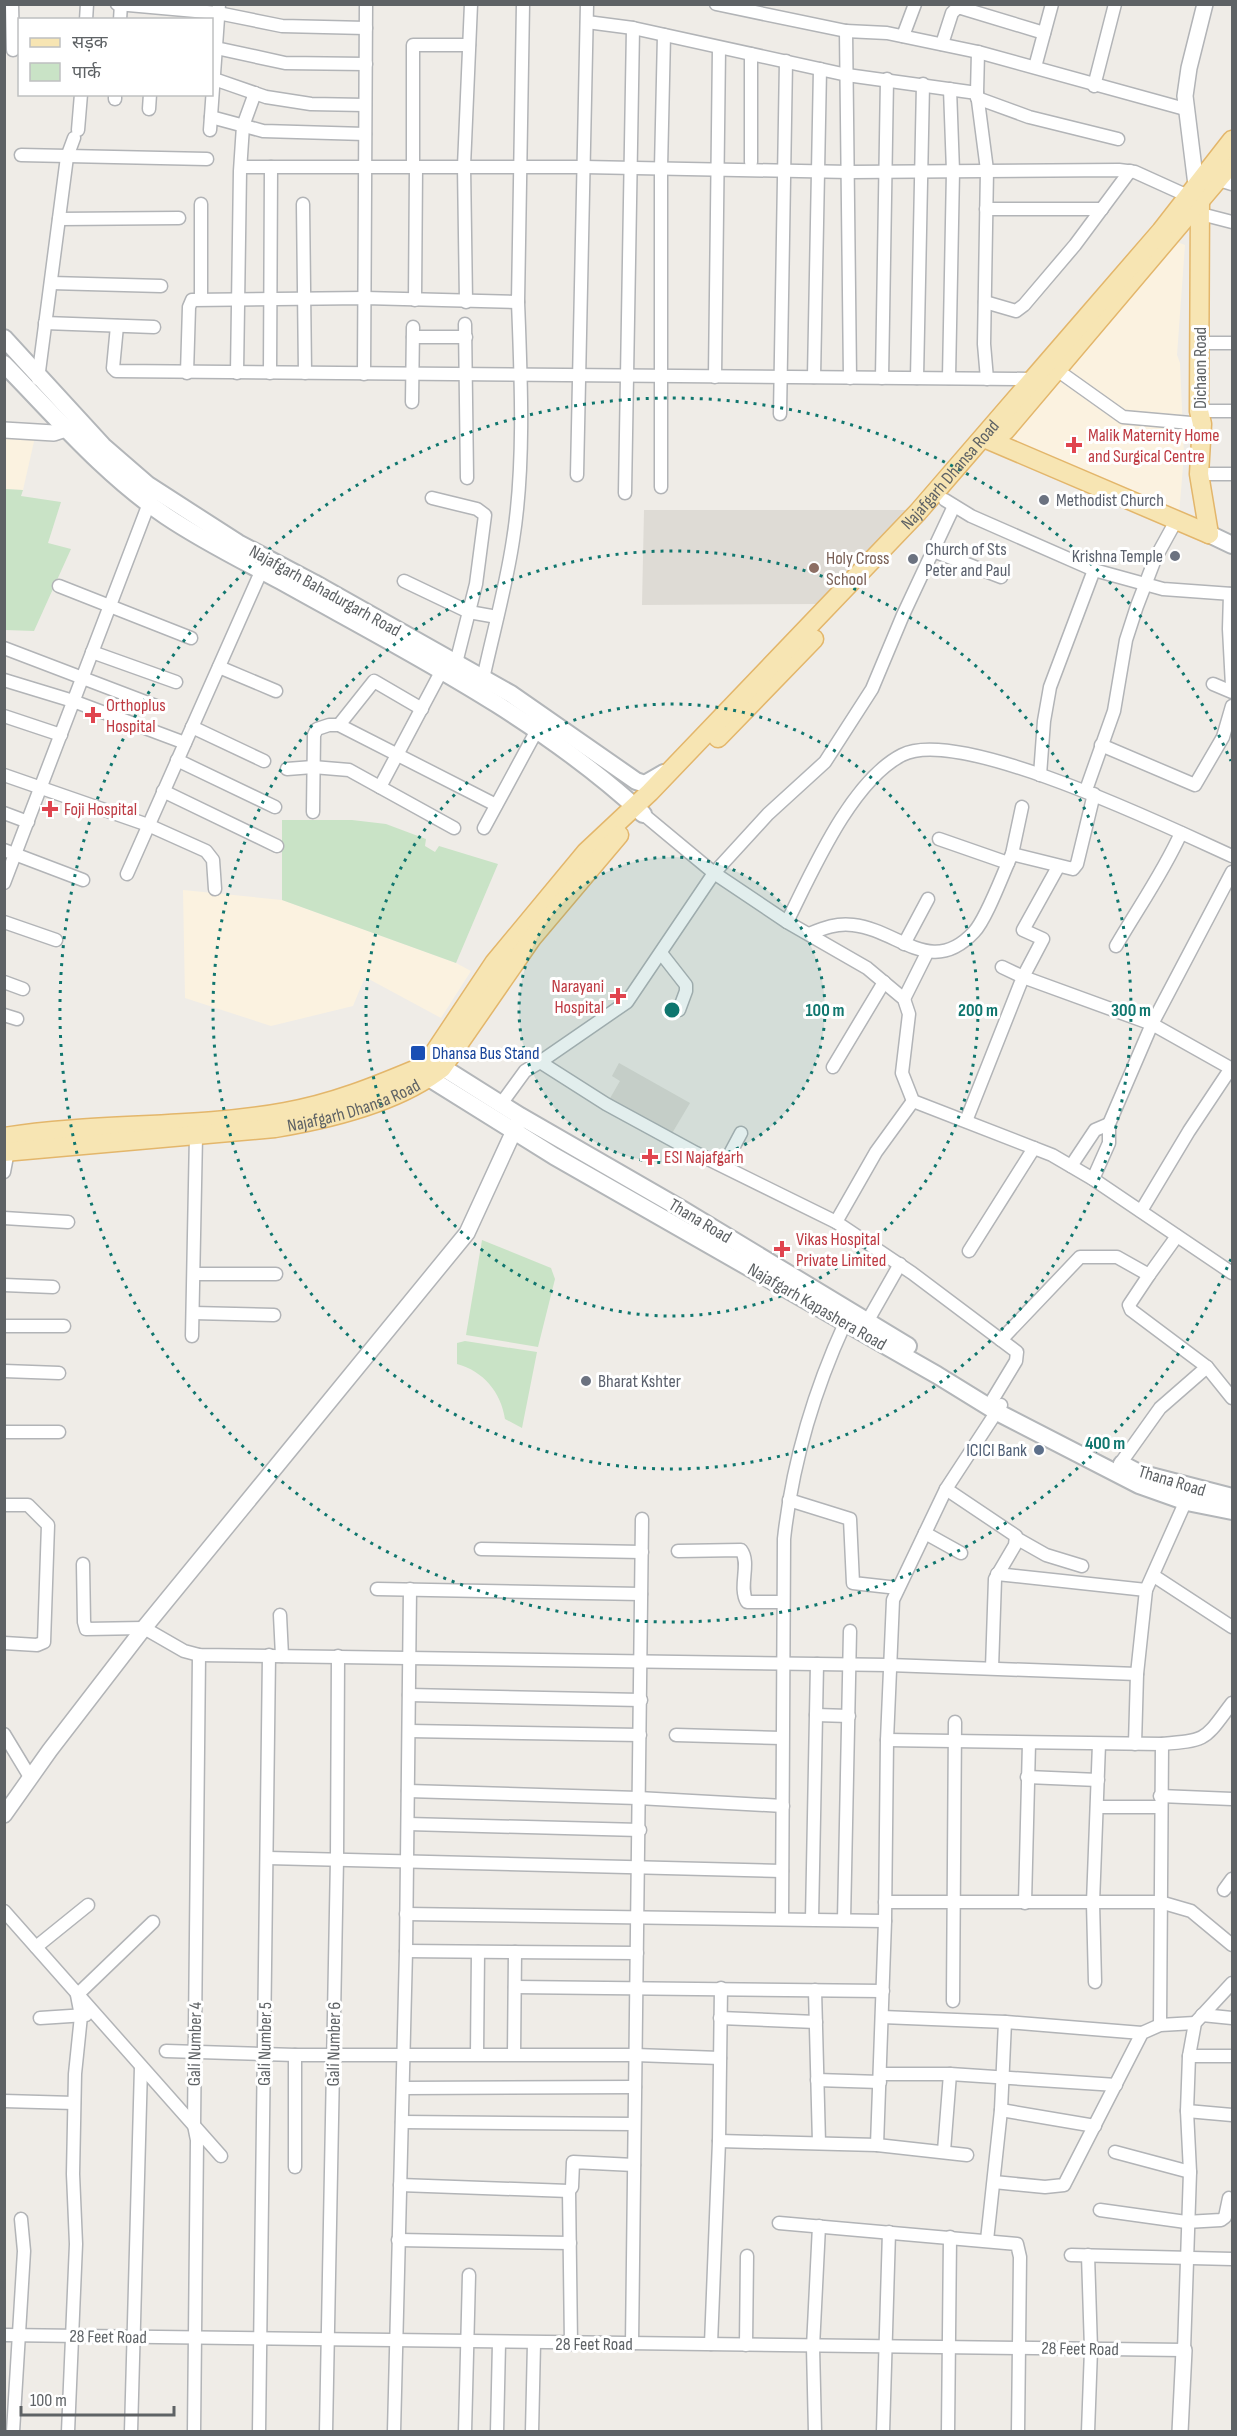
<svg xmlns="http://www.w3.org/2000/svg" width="1237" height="2436" font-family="'Sofia Sans Condensed','Noto Sans Devanagari',sans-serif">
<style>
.commercial{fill:#fbf2e0}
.education{fill:#dedbd5}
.green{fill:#c9e3c6}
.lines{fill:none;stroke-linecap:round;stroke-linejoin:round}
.minor-casing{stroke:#b2b4b7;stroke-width:15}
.tertiary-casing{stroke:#b2b4b7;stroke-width:18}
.secondary-casing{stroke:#b3b6b9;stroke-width:20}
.primary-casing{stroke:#e3b66b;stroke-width:21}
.minor{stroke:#fff;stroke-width:12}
.tertiary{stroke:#fff;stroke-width:15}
.secondary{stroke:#fff;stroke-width:16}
.primary{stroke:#f7e5b3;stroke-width:18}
.ring{fill:none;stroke:#0f766e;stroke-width:3;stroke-dasharray:3 6}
.health-dot{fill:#e0444e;stroke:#fff;stroke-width:2}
.worship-dot{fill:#6b7280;stroke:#fff;stroke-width:2}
.education-dot{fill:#8d6e63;stroke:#fff;stroke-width:2}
.transit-dot{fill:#1a4fb4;stroke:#fff;stroke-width:2}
.service-dot{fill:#5c6f8a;stroke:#fff;stroke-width:2}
.labels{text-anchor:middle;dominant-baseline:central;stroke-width:6;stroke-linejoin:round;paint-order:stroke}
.street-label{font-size:18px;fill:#5e6265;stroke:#fff}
.health-label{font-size:18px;fill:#be3a42;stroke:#fff;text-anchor:start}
.worship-label{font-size:18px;fill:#5b616d;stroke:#fff;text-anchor:start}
.education-label{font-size:18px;fill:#785e54;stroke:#fff;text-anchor:start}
.transit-label{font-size:18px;fill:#164399;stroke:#fff;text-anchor:start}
.service-label{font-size:18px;fill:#4e5e75;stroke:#fff;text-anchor:end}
.centre{fill:#0f766e;stroke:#fff;stroke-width:3}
.ring-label{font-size:18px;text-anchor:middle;font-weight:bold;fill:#0f766e;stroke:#fff;stroke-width:6;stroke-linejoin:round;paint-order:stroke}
</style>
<rect width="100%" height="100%" fill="#efece7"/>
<g class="commercial">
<polygon points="1177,242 1185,245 1177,355 1180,363 1184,454 1179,515 1004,439"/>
<polygon points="4,435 35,437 23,490 5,489"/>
<polygon points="183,890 282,900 456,963 471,971 441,1018 365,977 353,1006 271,1026 185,998"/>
</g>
<g class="education">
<polygon points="644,510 908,510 819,604 642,605"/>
<polygon points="619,1063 690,1103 671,1135 609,1100 620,1081 612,1076"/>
</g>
<g class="green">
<polygon points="5,489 23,490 21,496 61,502 48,543 71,549 34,631 5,630"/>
<polygon points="282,820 352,820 386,824 426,839 425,846 435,852 439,846 498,864 456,963 282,900"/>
<polygon points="482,1240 551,1268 555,1279 538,1347 466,1335"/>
<path d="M465 1341 537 1352 522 1428 505 1419C501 1392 483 1371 457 1364V1343Z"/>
</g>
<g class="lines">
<g class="minor-casing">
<g id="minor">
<polyline points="12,4 13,50"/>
<polyline points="117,4 218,13 282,26 366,28"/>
<polyline points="716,4 846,31 887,33 978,52 1185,109"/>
<polyline points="86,20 87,4"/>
<polyline points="120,20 121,4"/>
<polyline points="587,22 633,28 847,75 977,93"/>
<polyline points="846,31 850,378"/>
<polyline points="903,36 915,4"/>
<polyline points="942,44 952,13 958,7 1044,33"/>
<polyline points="216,48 285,63 366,64"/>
<polyline points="978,52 977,93 987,170 984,344 987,379"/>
<polyline points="751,54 751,162"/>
<polyline points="1035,67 1052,4"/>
<polyline points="214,79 266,97 311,104 365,105"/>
<polyline points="1094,86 1115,4"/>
<polyline points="977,98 1029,117 1118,139"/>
<polyline points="115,99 115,94"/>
<polyline points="149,109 150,94"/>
<polyline points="211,117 263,131 365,134"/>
<polyline points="78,130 81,94"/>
<polyline points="210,130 219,4"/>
<polyline points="21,155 207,159"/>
<polyline points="241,167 584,167 850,172 1119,170 1135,172 1188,196"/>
<polyline points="413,167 413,45 469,45"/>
<polyline points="1219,180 1232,184"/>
<polyline points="201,204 201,299"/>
<polyline points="303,204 305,373"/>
<polyline points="986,209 1102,209"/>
<polyline points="1201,214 1232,222"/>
<polyline points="59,219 179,218"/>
<polyline points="51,283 161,286"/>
<polyline points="415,300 416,167"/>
<polyline points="466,302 464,166 471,4"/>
<polyline points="985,302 1016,311 1024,305 1075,245 1130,171"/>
<polyline points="45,323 154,327"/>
<polyline points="465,324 467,478"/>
<polyline points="117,326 113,368 116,371 1031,379"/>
<polyline points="413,337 466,337"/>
<polyline points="1200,343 1232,343"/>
<polyline points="1057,370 1123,417 1202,424"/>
<polyline points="187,373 189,307 192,300 365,298 518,302 523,4"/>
<polyline points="237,373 240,171 243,126 255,93"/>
<polyline points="270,373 271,167"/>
<polyline points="364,374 366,4"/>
<polyline points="715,377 719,48"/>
<polyline points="814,377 820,69"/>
<polyline points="882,378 887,79"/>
<polyline points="917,378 923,84"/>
<polyline points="949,378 953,171 950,89"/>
<polyline points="38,379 67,157 74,138"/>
<polyline points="412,402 413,327"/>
<polyline points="1199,411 1232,411"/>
<polyline points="780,414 786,61"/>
<polyline points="1199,474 1232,474"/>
<polyline points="577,475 587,4"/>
<polyline points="661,487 661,168 664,35"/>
<polyline points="625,493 633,28"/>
<polyline points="432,498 477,509 485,515 476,584 456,663"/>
<polyline points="945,500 971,516 1094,570 1163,589 1232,594"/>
<polyline points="933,551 1001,577"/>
<polyline points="404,581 469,612 497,617"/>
<polyline points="59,586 191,638"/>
<polyline points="1230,594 1229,629 1232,686"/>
<polyline points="4,648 156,706"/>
<polyline points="92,652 176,682"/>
<polyline points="219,667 276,691"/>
<path d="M483 679C493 633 506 587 513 540 525 465 521 379 518 302"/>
<polyline points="4,680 73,701 185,743"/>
<polyline points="1213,684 1232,692"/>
<polyline points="4,716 61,735"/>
<polyline points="339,725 374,681 422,709"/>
<polyline points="192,727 264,761"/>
<polyline points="1101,745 1195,785 1223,737 1232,706"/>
<polyline points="177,760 275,807"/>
<polyline points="287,769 313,767 349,770 454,828"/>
<polyline points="4,775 148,825 206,851 213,860 215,889"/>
<polyline points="1040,775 1044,721 1050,687 1094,570"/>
<polyline points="380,787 442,670"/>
<polyline points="1086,790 1114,711 1126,640 1137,606 1155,559 1177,519"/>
<polyline points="163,791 277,846"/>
<polyline points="313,812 314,735 317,729 329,725 339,725 496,805"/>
<polyline points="4,813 28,822"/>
<polyline points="643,814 714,873 787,922 867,968 904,999 909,1014 902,1073 913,1101 1052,1155 1093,1179 1232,1273"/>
<polyline points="484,828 537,730"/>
<polyline points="939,839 1008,863"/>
<polyline points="4,850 83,880"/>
<polyline points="1012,854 1022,807"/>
<polyline points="1058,867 1023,930 1043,939 1023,977 1152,1024 1232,1069"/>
<polyline points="127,874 264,565"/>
<polyline points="4,883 151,498"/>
<polyline points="4,922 56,940"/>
<path d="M787 922C812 872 851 781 902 755 959 725 1172 829 1232 856"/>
<path d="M809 934C824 928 836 923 853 925 899 930 931 978 974 932 987 918 1003 873 1012 854L1073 869 1077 864 1094 794"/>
<polyline points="904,944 928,899"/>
<path d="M1116 946C1138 908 1163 873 1181 833"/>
<polyline points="661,953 686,985 686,991 679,1010"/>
<polyline points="4,982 23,989"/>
<polyline points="904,999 927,953"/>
<polyline points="4,1015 17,1019"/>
<polyline points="540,1062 606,1104 696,1153 836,1222 912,1273 1017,1352 1016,1361 993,1399"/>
<polyline points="833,1067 884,982"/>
<polyline points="501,1104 525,1071 540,1062 627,1002 714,873 768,814 825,762 872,689 903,615 954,506"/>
<polyline points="966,1121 1023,977 1002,967"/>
<polyline points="1109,1124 1152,1024 1232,872"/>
<polyline points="724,1165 741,1133"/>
<polyline points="1071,1166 1095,1130 1109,1124 1109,1143 1093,1179"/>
<polyline points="4,1172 8,1151"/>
<polyline points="1141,1211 1189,1131 1231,1068"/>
<polyline points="4,1218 68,1222"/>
<polyline points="836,1222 876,1152 913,1101"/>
<polyline points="969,1251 1034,1148"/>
<polyline points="194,1274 276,1274"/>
<polyline points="1149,1275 1129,1305 1131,1310 1207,1367 1232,1398"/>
<polyline points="4,1285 53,1287"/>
<polyline points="193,1313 274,1315"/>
<polyline points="867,1322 900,1264"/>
<polyline points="4,1326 64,1326"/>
<polyline points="192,1336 196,1135"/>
<polyline points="1001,1340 1080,1257 1117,1257 1149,1275 1177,1236"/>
<polyline points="4,1371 59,1373"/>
<polyline points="4,1432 59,1432"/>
<polyline points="1120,1464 1160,1408 1207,1367"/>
<polyline points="946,1489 1016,1536 1015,1545 995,1579 992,1668"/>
<polyline points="789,1500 850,1519 853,1583 898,1588"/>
<polyline points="4,1505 28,1505 48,1525 44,1642 37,1645 4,1643"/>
<polyline points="925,1533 961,1553"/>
<polyline points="1016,1538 1046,1555 1082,1566"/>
<polyline points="481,1549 642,1552"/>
<path d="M678 1551 741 1550C751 1563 738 1587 747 1602H783"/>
<polyline points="83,1564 84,1622 86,1629 144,1628 184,1651 199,1655 889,1665 1137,1674"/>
<polyline points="997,1574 1146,1590"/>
<polyline points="1154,1576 1232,1627"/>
<polyline points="377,1589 641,1594"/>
<polyline points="280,1615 282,1656"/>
<polyline points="409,1695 641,1700"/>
<polyline points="816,1715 849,1716"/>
<polyline points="409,1731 640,1735"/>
<polyline points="4,1734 30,1777"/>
<polyline points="676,1735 782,1738"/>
<path d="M887 1740 1162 1744C1209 1740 1204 1740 1232 1703"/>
<polyline points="1135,1744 1137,1674 1146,1590 1188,1496"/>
<polyline points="1027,1777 1098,1780"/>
<polyline points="408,1791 638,1798 783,1806"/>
<polyline points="1160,1796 1232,1799"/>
<polyline points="1097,1807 1160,1807"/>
<polyline points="408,1824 640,1830"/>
<polyline points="268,1858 782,1871"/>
<polyline points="1224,1890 1232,1879"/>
<polyline points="885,1902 1160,1902 1191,1911 1232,1945"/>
<polyline points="1025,1903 1029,1743"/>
<polyline points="4,1911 221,2156"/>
<polyline points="406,1914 885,1921"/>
<path d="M782 1919 784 1539C792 1465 814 1391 845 1323"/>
<polyline points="812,1919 817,1664"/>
<polyline points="844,1920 850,1631"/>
<polyline points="36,1947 88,1905"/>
<polyline points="406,1951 637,1953"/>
<polyline points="1095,1982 1093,1903 1099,1744"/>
<polyline points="515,1987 883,1991"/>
<polyline points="815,1990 819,2143"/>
<polyline points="953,2001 955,1722"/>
<polyline points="1202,2015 1232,2018"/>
<polyline points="882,2017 1006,2022 1142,2033"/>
<polyline points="40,2018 86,2015"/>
<polyline points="720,2018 816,2022"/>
<polyline points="1160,2025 1162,1744"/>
<polyline points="166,2051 295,2055 635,2055 720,2058"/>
<polyline points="477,2054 478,1952"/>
<polyline points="514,2054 515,1952"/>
<polyline points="295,2055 295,2167"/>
<polyline points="1189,2056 1232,2056"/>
<polyline points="881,2074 950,2074 1116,2085"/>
<polyline points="817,2080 880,2082"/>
<polyline points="403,2088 635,2087"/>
<polyline points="4,2101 74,2103"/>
<polyline points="1001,2110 1095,2126"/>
<polyline points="1187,2111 1232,2115"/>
<polyline points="402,2122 634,2124"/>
<polyline points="719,2141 877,2145 967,2155"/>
<polyline points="877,2145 885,1921 887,1740 893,1600 946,1489 1001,1405"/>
<polyline points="944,2151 950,2074"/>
<polyline points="1115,2152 1190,2172"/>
<polyline points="994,2182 1045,2187 1064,2185 1142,2033 1160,2025 1195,2023"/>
<polyline points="400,2185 569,2191"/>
<polyline points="1100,2210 1186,2222 1221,2220 1225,2217 1229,2198"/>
<polyline points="779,2223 1017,2244 1020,2257 1018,2432"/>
<polyline points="398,2240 570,2243"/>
<polyline points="987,2240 1001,2110 1005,2022"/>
<polyline points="1071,2255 1232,2259"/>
<path d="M4 2335C398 2343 791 2345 1184 2350L1190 2172 1187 2111 1189 2056 1195 2023 1232 1983"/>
<polyline points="571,2344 569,2191 572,2187 573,2162 634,2165"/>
<polyline points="632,2344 642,1519"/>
<polyline points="711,2344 719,2141 721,1988"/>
<polyline points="746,2345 747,2256"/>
<polyline points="13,2432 24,2251 21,2219"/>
<polyline points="68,2432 76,2244 73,2174 75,2074 81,2016 77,1995 153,1922"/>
<polyline points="131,2432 141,2067"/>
<polyline points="194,2432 197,2140 194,2125 199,1655"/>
<polyline points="259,2432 269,1655"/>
<polyline points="326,2432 337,1859 338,1656"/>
<polyline points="394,2432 406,1951 410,1589"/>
<polyline points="465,2432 469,2275"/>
<polyline points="497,2432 499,2343"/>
<polyline points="532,2432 534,2343"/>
<polyline points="815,2432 813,2347 819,2226"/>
<polyline points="883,2432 889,2232"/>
<polyline points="948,2432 950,2237"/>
<polyline points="1088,2432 1091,2349 1088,2255"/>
</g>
</g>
<g class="tertiary-casing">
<g id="tertiary">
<polyline points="1196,185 1185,96 1189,68 1205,4"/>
<polyline points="4,430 54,433 75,426"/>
<polyline points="4,1815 50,1750 144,1628 467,1233 518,1122"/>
<polyline points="1180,2432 1184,2350"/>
</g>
</g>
<g class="secondary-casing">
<g id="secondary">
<polyline points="4,338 103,446 148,485 238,543 314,583 511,694 636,781 645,784 664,773"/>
<path d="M4 364C56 417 105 475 166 516 203 541 242 560 281 581 406 651 537 716 643 814"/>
<polyline points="1209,534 1232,545"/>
<polyline points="431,1060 520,1116 683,1210 908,1346"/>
<polyline points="420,1069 429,1078 554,1156 937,1375 997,1412 1139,1485 1187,1502 1232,1511"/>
<polyline points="1122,1464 1139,1473 1232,1497"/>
</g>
</g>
<g class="primary-casing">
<g id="primary">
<polyline points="1200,198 1199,411 1202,424 1199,474 1209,534"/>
<polyline points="1005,431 1232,163"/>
<polyline points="984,438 1209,534"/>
<polyline points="718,738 814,639"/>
<path id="s1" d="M4 1137C97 1122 193 1129 285 1112 332 1104 376 1086 419 1068L430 1059 494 963 586 852 650 792 918 512 1161 231 1232 140"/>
<path id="s2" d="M4 1152 275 1128C329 1119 398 1103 442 1068L532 938 619 835"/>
</g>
</g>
<use href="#minor" class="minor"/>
<use href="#tertiary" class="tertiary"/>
<use href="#secondary" class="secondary"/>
<use href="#primary" class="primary"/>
</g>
<circle cx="672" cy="1010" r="153" fill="#0f766e" fill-opacity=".12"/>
<g class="ring">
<circle cx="672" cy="1010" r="153"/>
<circle cx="672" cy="1010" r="306"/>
<circle cx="672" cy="1010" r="459"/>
<path d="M1231 1259A612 612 0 1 1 1231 761"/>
</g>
<g class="health-dot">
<path d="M1071 436h6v6h6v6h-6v6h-6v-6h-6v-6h6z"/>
<path d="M90 706h6v6h6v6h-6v6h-6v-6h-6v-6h6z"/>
<path d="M47 800h6v6h6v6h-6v6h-6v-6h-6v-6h6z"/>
<path d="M615 987h6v6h6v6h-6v6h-6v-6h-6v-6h6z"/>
<path d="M647 1148h6v6h6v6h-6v6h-6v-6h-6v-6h6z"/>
<path d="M779 1240h6v6h6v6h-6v6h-6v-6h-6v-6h6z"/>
</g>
<g class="worship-dot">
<circle cx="1044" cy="500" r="6"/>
<circle cx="1175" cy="556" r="6"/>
<circle cx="913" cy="559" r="6"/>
<circle cx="586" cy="1381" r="6"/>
</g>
<circle class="education-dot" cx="814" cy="568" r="6"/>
<rect class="transit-dot" x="410" y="1045" width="16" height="16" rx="3"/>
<circle class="service-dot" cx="1039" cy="1450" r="6"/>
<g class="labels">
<g class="street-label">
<text transform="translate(1200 368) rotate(-90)">Dichaon Road</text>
<text stroke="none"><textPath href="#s1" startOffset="1222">Najafgarh Dhansa Road</textPath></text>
<text transform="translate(325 591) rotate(29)">Najafgarh Bahadurgarh Road</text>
<text stroke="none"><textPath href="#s2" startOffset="354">Najafgarh Dhansa Road</textPath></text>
<text transform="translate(700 1221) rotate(31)">Thana Road</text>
<text transform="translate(817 1307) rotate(30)">Najafgarh Kapashera Road</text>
<text transform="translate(1172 1481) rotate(17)">Thana Road</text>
<text transform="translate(195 2044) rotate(-89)">Gali Number 4</text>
<text transform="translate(265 2044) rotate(-89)">Gali Number 5</text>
<text transform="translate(334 2044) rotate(-89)">Gali Number 6</text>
<text transform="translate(108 2337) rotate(1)">28 Feet Road</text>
<text x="594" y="2344">28 Feet Road</text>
<text transform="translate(1080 2349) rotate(1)">28 Feet Road</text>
</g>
<g class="health-label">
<text x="1088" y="435">Malik Maternity Home<tspan x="1088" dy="21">and Surgical Centre</tspan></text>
<text x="106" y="705">Orthoplus<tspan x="106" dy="21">Hospital</tspan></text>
<text x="64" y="809">Foji Hospital</text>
<text x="604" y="986" text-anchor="end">Narayani<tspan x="604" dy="21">Hospital</tspan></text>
<text x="664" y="1157">ESI Najafgarh</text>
<text x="796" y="1239">Vikas Hospital<tspan x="796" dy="21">Private Limited</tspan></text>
</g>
<g class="worship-label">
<text x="1056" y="500">Methodist Church</text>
<text x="925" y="549">Church of Sts<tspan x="925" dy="21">Peter and Paul</tspan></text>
<text x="1163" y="556" text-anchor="end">Krishna Temple</text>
<text x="598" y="1381">Bharat Kshter</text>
</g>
<g class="education-label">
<text x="826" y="558">Holy Cross<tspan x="826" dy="21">School</tspan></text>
</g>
<g class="transit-label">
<text x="432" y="1053">Dhansa Bus Stand</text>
</g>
<g class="service-label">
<text x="1027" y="1450">ICICI Bank</text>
</g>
</g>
<circle cx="672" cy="1010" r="9" class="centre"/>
<g class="ring-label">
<text x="825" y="1016">100 m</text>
<text x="978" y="1016">200 m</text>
<text x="1131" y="1016">300 m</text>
<text x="1105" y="1449">400 m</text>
</g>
<rect width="1237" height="2436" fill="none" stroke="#5e6265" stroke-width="12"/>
<rect x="18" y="18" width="195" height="78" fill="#ffffff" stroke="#bfc0c1" stroke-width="1.5"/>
<rect x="30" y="38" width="30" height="9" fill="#f7e5b3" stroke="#bfc0c1" stroke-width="1.5"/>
<text x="72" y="48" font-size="18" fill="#5e6265">सड़क</text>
<rect x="30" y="63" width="30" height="18" fill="#c9e3c6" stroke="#bfc0c1" stroke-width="1.5"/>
<text x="72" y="78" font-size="18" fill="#5e6265">पार्क</text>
<path d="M21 2406v9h153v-9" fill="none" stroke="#5e6265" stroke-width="3"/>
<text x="30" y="2406" font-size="18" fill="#5e6265" stroke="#ffffff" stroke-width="4.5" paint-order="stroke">100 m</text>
</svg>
